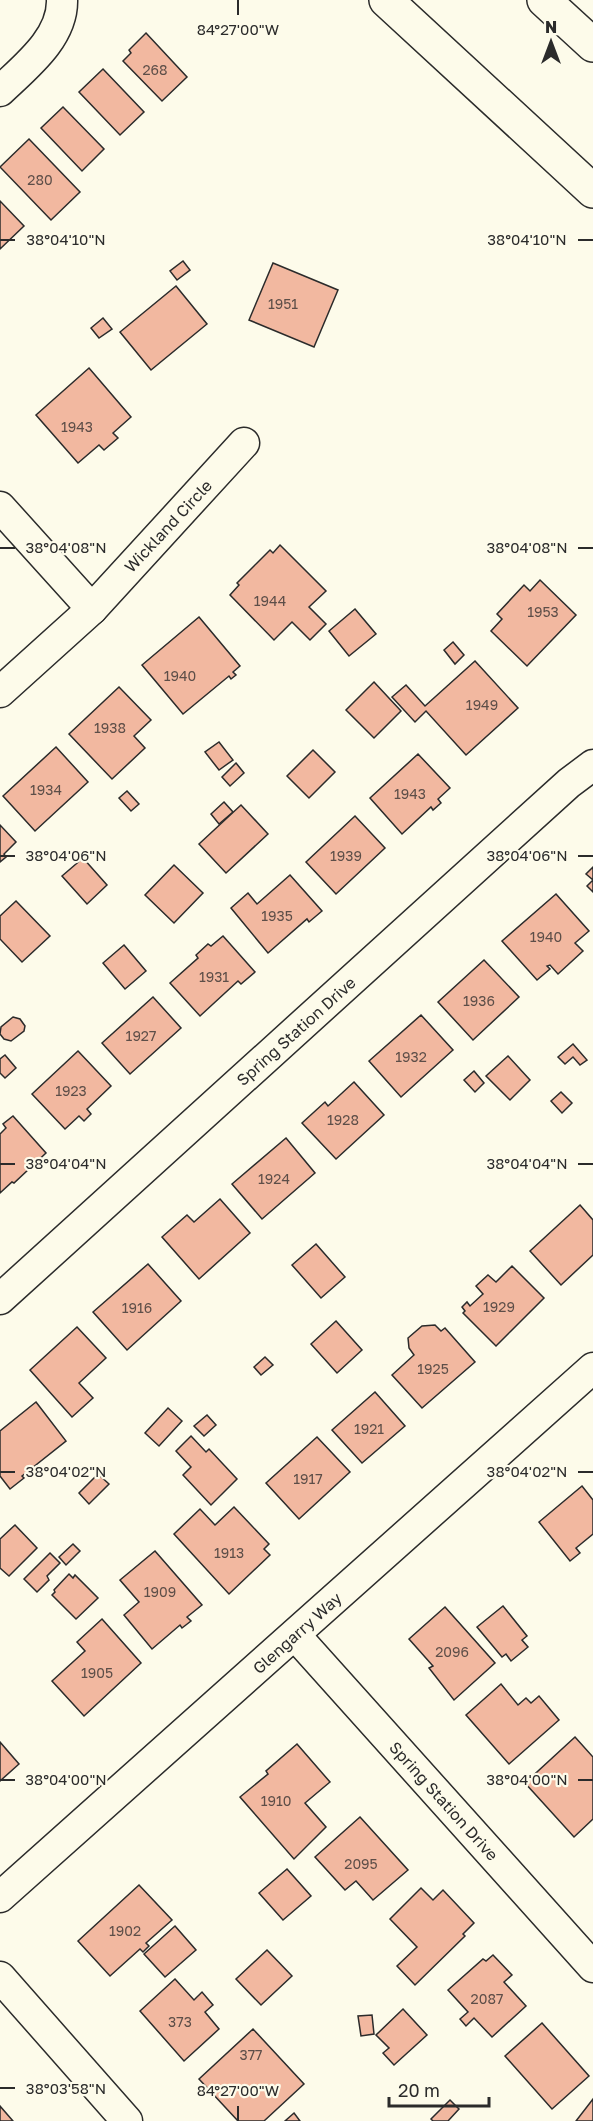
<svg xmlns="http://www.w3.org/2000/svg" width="593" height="2121" font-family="'Golos Text',sans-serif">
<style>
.building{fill:#f2b8a0;stroke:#2b2b2b;stroke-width:1.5}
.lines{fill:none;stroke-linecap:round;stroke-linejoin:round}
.street-casing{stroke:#2b2b2b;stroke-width:33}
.highway-casing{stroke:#2b2b2b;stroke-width:36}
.street{stroke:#fdfbea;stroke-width:30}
.highway{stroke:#fdfbea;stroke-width:33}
.ticks{fill:none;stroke:#2b2b2b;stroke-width:2}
.labels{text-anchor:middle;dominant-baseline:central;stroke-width:4.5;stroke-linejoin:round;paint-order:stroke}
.number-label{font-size:14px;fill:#5d4e48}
.street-label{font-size:16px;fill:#2b2b2b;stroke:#fdfbea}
.ticks-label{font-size:15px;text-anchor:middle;fill:#2b2b2b;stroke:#fdfbea;stroke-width:4.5;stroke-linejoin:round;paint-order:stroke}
</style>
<rect width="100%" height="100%" fill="#fdfbea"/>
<g class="building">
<polygon points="146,33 187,77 162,101 123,61 131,53 129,50"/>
<polygon points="103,69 144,112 120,135 79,92"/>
<polygon points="63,107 104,149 82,171 41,128"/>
<polygon points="29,139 80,192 51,220 0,167"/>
<polygon points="0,201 24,226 0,249"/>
<polygon points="183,261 190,270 177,280 170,271"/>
<polygon points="273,263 338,290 314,347 249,320"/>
<polygon points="176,286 207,324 151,370 120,332"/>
<polygon points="103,318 112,329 99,338 91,328"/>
<polygon points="89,368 131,417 113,433 118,438 104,450 99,445 78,463 36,415"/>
<polygon points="280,545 326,591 309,607 326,624 310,640 292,622 274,640 230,595 239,585 237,583 270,550 273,553"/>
<polygon points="540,580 576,615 527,666 491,631 502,619 497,614 524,585 530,591"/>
<polygon points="355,609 376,634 349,656 329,631"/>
<polygon points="199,617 240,666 233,672 236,675 231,679 229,676 183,714 142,665"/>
<polygon points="453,642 464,655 455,664 444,650"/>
<polygon points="475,661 518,708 466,755 426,711 415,722 392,697 406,685 425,706"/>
<polygon points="374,682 401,711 374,738 346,710"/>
<polygon points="119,687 151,720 134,736 145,748 112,779 69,734"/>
<polygon points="219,742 233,760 219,770 205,752"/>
<polygon points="56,747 88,782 35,831 3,796"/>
<polygon points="313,750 335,772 309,798 287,776"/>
<polygon points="418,754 450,788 438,799 441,803 433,810 431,807 402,834 370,798"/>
<polygon points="236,763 244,773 230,786 222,777"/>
<polygon points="127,791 139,804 131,811 119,798"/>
<polygon points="224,802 233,812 219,824 211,814"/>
<polygon points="241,805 268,834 226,873 199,844"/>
<polygon points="355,816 385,848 336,894 306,862"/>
<polygon points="0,825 16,842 4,854 6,857 0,862"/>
<polygon points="83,858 107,885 87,904 62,876"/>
<polygon points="174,865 203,893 174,923 145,895"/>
<polygon points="593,867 593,892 587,886 593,880 586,874"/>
<polygon points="290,875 322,911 309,922 307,919 268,953 231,908 248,893 257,904"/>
<polygon points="556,894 589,931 575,943 583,951 558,974 550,965 547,966 550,969 537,980 502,941"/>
<polygon points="16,901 50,936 22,962 0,939 0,916"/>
<polygon points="223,936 255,972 241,984 238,981 200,1016 170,983 198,958 196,955 208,944 211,946"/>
<polygon points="124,945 146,971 125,989 103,963"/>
<polygon points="484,960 519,997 473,1040 438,1002"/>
<polygon points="153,997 181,1028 130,1074 102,1043"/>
<polygon points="421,1015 453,1050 401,1097 369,1061"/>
<polygon points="13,1017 20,1019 25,1026 24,1031 11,1041 4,1039 0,1034 1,1027"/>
<polygon points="573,1044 587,1060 580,1065 573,1057 565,1064 558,1057"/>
<polygon points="78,1051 111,1086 87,1109 91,1114 84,1121 79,1116 65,1129 32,1094"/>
<polygon points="5,1055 16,1068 5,1078 0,1073 0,1059"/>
<polygon points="508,1056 530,1080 510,1100 486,1076"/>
<polygon points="474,1071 484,1083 475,1092 464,1080"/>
<polygon points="354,1082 384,1115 336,1159 302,1123 325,1102 328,1106"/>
<polygon points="561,1092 572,1103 562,1113 551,1101"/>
<polygon points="13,1116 46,1153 14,1183 12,1182 0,1193 0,1134 6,1128 3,1124"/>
<polygon points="286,1138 315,1173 262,1219 232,1184"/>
<polygon points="220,1199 250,1233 199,1279 162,1237 187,1215 194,1222"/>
<polygon points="580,1205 593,1220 593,1255 561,1285 530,1251"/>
<polygon points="316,1244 345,1277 321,1298 292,1265"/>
<polygon points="148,1264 181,1301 127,1350 93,1312"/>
<polygon points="512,1266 544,1298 496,1346 463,1313 465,1311 462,1307 467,1302 470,1306 483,1294 476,1286 488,1275 496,1282"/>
<polygon points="336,1321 362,1350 337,1373 311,1344"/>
<polygon points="435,1325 441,1331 445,1328 475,1362 422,1408 392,1375 414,1355 409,1348 408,1338 422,1326"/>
<polygon points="77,1327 106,1358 79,1383 93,1398 72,1417 30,1370"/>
<polygon points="265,1357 273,1365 261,1375 254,1367"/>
<polygon points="375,1392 405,1426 362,1463 332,1430"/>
<polygon points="36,1402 66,1441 22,1476 24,1478 10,1489 0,1476 0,1431"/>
<polygon points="168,1408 182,1421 159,1446 145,1433"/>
<polygon points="207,1415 216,1425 204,1436 194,1426"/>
<polygon points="191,1436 206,1452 209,1449 237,1479 211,1505 183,1475 191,1467 176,1451"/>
<polygon points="317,1437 350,1472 299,1519 266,1483"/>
<polygon points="98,1474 109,1484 89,1504 79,1493"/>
<polygon points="582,1486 593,1500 593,1534 576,1548 580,1553 570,1561 539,1522"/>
<polygon points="234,1507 269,1544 264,1549 270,1555 229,1594 174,1534 200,1509 215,1525"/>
<polygon points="15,1525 37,1548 9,1576 0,1568 0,1539"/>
<polygon points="73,1544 80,1551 66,1565 59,1557"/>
<polygon points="155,1551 202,1605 187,1617 191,1621 182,1628 180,1625 152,1649 124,1615 139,1602 120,1580"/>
<polygon points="50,1553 60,1563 47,1576 49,1580 37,1592 24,1579"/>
<polygon points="69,1574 73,1578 75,1575 98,1598 76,1619 52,1595 55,1592 54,1590"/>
<polygon points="503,1606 527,1636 522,1640 528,1647 511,1661 506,1654 502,1657 477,1627"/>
<polygon points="445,1607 495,1663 454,1700 429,1668 433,1666 409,1639"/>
<polygon points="102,1619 141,1663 84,1716 52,1681 85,1651 77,1642"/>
<polygon points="501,1684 518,1705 526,1698 531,1703 539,1696 559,1720 509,1764 466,1715"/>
<polygon points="575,1737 593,1757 593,1819 574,1837 525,1783"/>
<polygon points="0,1742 19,1764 0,1781"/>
<polygon points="297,1744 330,1782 305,1803 326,1827 294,1859 240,1797 268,1774 266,1771"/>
<polygon points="360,1817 408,1870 373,1900 356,1881 345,1890 315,1857"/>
<polygon points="287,1869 311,1896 283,1920 259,1893"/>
<polygon points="139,1885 172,1920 146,1943 149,1946 143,1952 140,1949 110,1976 78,1941"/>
<polygon points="421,1888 433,1900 443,1890 474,1923 463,1934 465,1936 415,1985 397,1966 417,1947 390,1919"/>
<polygon points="175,1926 196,1950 165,1977 144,1954"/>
<polygon points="267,1950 292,1976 261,2005 236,1979"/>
<polygon points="493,1955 512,1975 504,1982 526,2006 492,2037 474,2018 466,2026 460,2019 468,2012 448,1990 483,1959 486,1961"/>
<polygon points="175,1979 194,2000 202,1992 213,2005 205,2012 219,2029 184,2061 140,2011"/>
<polygon points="403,2009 427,2035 394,2065 383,2053 389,2048 376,2035"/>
<polygon points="372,2015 374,2034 361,2036 358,2016"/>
<polygon points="542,2023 589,2076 552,2109 505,2056"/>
<polygon points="253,2029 304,2084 264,2121 238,2121 199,2079"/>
<polygon points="593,2099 593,2121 576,2121"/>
<polygon points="450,2100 459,2109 448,2121 433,2121 431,2119"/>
<polygon points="0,2106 13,2121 0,2121"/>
<polygon points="294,2113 300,2121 285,2121"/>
</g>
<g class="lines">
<g class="street-casing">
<g id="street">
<path d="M0 91C25 67 63 38 62 0"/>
<polyline points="0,507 92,609"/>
<polyline points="0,692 92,609 244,443"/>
<polyline points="0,1299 569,783 593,765"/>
<polyline points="295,1635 593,1967"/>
<polyline points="0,1897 593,1368"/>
<polyline points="0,1977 127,2121"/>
</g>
</g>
<g class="highway-casing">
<g id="highway">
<polyline points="386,0 593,191"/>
<polyline points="544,0 593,45"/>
</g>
</g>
<use href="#street" class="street"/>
<use href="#highway" class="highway"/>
</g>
<path class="ticks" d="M238 0V15M0 240H15M578 240H593M0 548H15M578 548H593M0 856H15M578 856H593M0 1164H15M578 1164H593M0 1472H15M578 1472H593M0 1780H15M578 1780H593M0 2088H15M238 2106V2121"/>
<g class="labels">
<g class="number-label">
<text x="155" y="69">268</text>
<text x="40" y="179">280</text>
<text x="283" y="303">1951</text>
<text x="77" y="426">1943</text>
<text x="270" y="600">1944</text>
<text x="543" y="611">1953</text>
<text x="180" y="675">1940</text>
<text x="482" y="704">1949</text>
<text x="110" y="727">1938</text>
<text x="46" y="789">1934</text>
<text x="410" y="793">1943</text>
<text x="346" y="855">1939</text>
<text x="277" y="915">1935</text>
<text x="546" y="936">1940</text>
<text x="214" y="976">1931</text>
<text x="479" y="1000">1936</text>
<text x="141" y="1035">1927</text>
<text x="411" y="1056">1932</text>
<text x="71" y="1090">1923</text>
<text x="343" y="1119">1928</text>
<text x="274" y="1178">1924</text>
<text x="499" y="1306">1929</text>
<text x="137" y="1307">1916</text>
<text x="433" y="1368">1925</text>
<text x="369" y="1428">1921</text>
<text x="308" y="1478">1917</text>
<text x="229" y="1552">1913</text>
<text x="160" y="1591">1909</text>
<text x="452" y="1651">2096</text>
<text x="97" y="1672">1905</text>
<text x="276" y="1800">1910</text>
<text x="361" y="1863">2095</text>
<text x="125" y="1930">1902</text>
<text x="487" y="1998">2087</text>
<text x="180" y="2021">373</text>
<text x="251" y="2054">377</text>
</g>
<g class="street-label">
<text transform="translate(168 526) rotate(-47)">Wickland Circle</text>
<text transform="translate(296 1031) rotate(-42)">Spring Station Drive</text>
<text transform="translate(297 1633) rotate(-42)">Glengarry Way</text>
<text transform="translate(444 1801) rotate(48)">Spring Station Drive</text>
</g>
</g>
<g class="ticks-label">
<text x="238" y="35">84°27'00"W</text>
<text x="66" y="245">38°04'10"N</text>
<text x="527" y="245">38°04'10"N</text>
<text x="66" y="553">38°04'08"N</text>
<text x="527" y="553">38°04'08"N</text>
<text x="66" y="861">38°04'06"N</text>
<text x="527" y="861">38°04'06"N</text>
<text x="66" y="1169">38°04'04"N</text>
<text x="527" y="1169">38°04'04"N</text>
<text x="66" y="1477">38°04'02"N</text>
<text x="527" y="1477">38°04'02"N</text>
<text x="66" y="1785">38°04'00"N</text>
<text x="527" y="1785">38°04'00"N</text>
<text x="66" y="2094">38°03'58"N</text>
<text x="238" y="2096">84°27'00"W</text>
</g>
<g transform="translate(551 42)" stroke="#fdfbea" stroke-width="4.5" paint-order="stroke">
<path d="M0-4.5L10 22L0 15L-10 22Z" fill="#2b2b2b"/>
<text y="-9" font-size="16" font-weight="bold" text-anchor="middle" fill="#2b2b2b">N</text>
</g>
<path d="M389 2097v9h100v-9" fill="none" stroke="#2b2b2b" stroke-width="3"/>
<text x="398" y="2097" font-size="18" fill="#2b2b2b" stroke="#fdfbea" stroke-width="4.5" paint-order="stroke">20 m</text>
</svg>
